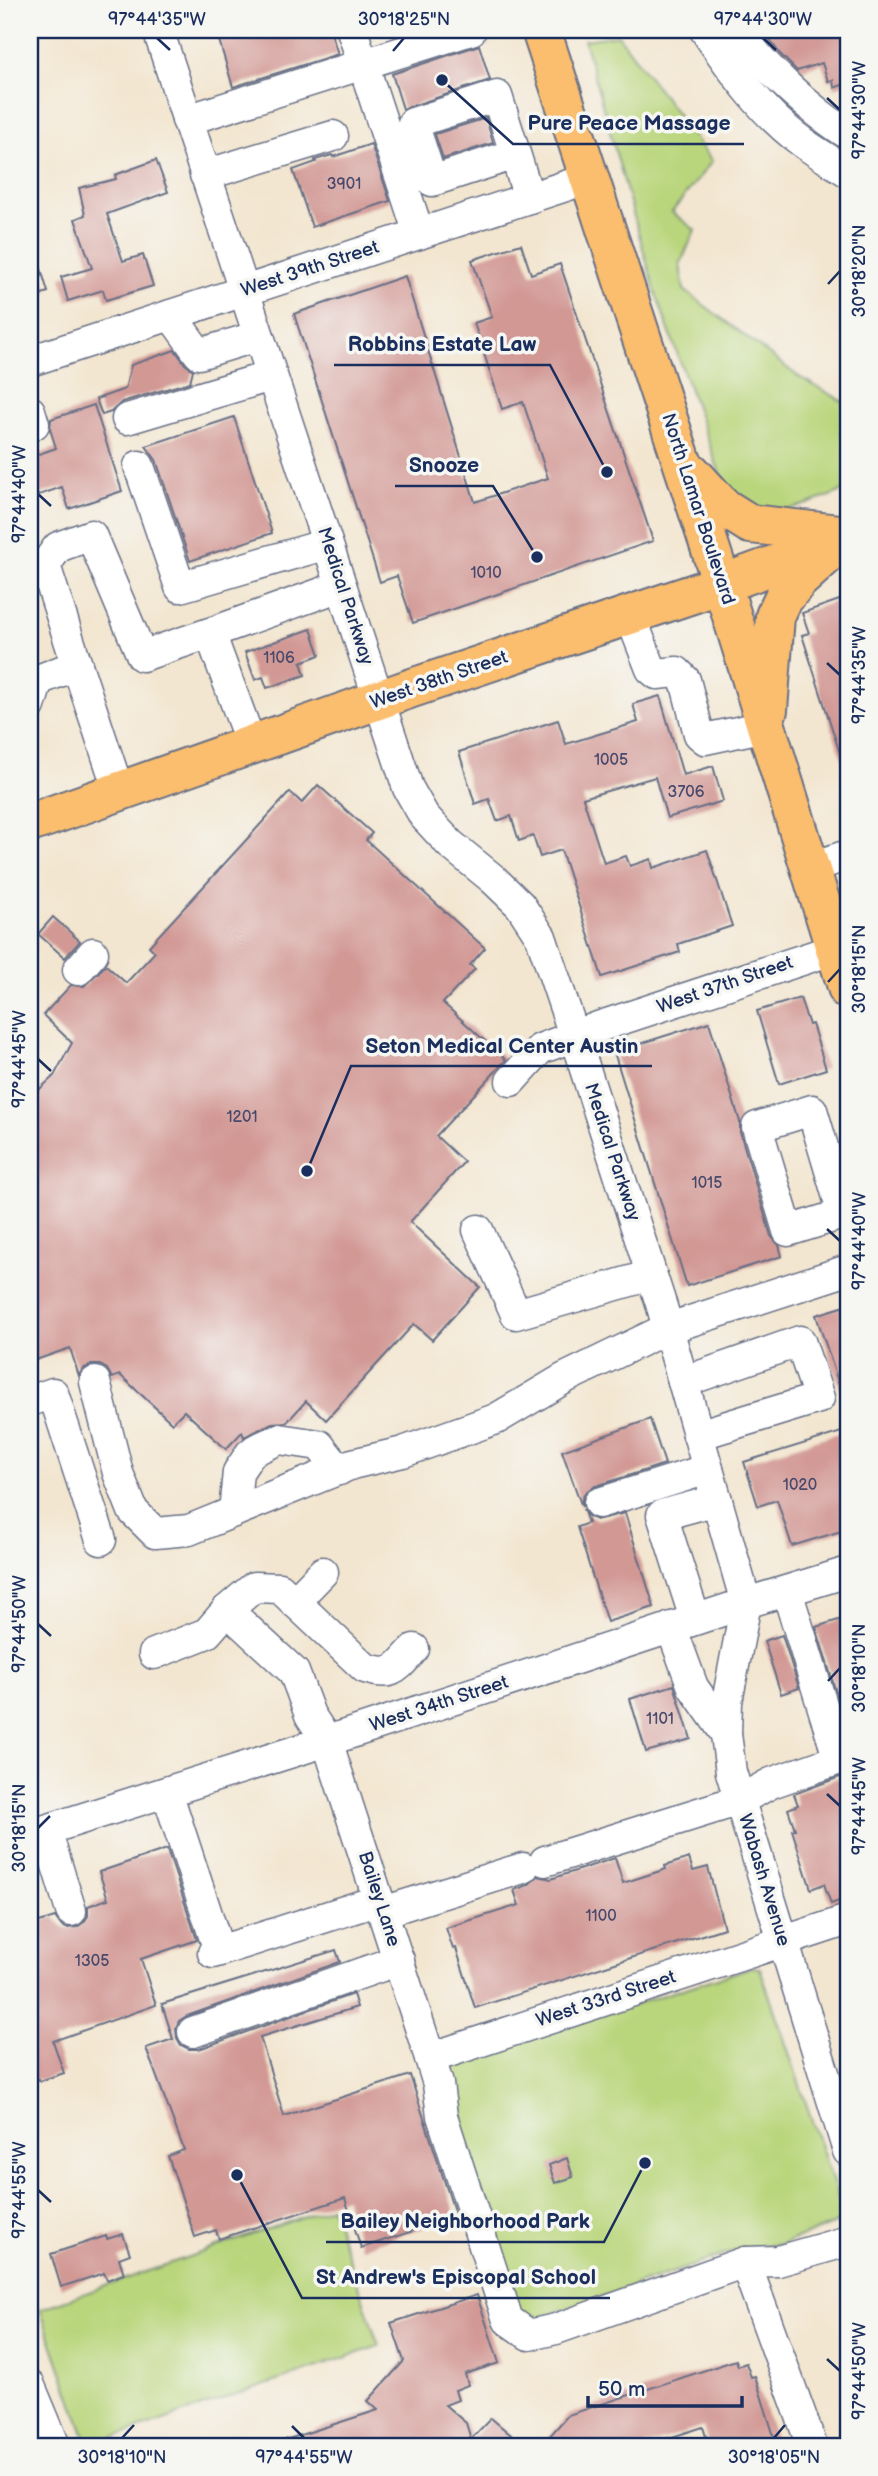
<svg xmlns="http://www.w3.org/2000/svg" width="878" height="2476" font-family="'Balsamiq Sans',sans-serif">
<style>
.green{fill:#b9d67c;stroke:#6a826d;stroke-width:2}
.building{fill:#d29894}
.lines{fill:none;stroke-linecap:round;stroke-linejoin:round}
.minor-casing{stroke:#676f86;stroke-width:33}
.major-casing{stroke:#676f86;stroke-width:42}
.minor{stroke:#fff;stroke-width:30}
.major{stroke:#fbbd6e;stroke-width:38}
.ticks{fill:none;stroke:#1b2f5e;stroke-width:2.5}
.labels{text-anchor:middle;dominant-baseline:central;stroke-width:7;stroke-linejoin:round;paint-order:stroke}
.number-label{font-size:16px;fill:#49496c}
.street-label{font-size:19px;fill:#1b2f5e;stroke:#f6f6f2}
.leader{fill:none;stroke:#1b2f5e;stroke-width:2.5}
.callout-dot{fill:#1b2f5e;stroke:#f6f6f2;stroke-width:2.5}
.callout-label{font-size:21px;text-anchor:middle;font-weight:bold;fill:#1b2f5e;stroke:#f6f6f2;stroke-width:7;stroke-linejoin:round;paint-order:stroke}
.neatline{fill:none;stroke:#1b2f5e;stroke-width:2.5}
.ticks-label{font-size:18px;text-anchor:middle;fill:#1b2f5e}
</style>
<rect width="100%" height="100%" fill="#f6f6f2"/>
<filter id="ink" filterUnits="userSpaceOnUse"><feTurbulence type="fractalNoise" baseFrequency=".0143" numOctaves="2"/><feDisplacementMap in="SourceGraphic" scale="14" xChannelSelector="R" yChannelSelector="G"/><feConvolveMatrix kernelMatrix="1 2 1 2 8 2 1 2 1" color-interpolation-filters="sRGB"/></filter>
<filter id="wash" filterUnits="userSpaceOnUse"><feTurbulence type="fractalNoise" baseFrequency=".00686" numOctaves="4" result="noise"/><feDisplacementMap in="SourceGraphic" scale="28" xChannelSelector="R" yChannelSelector="G"/><feGaussianBlur stdDeviation="1.57" result="paint"/><feColorMatrix in="noise" values="0 0 0 0 0 0 0 0 0 0 0 0 0 0 0 0 0 1.4 0 .05"/><feComposite in="paint" operator="in"/></filter>
<g filter="url(#wash)">
<rect width="100%" height="100%" fill="#f3e6d0"/>
<g class="green">
<path d="M618 35 712 161 672 212 695 230 680 265 684 290 799 377 848 404V489C825 497 780 519 756 508 743 502 728 485 720 474L655 291 584 40Z"/>
<polygon points="752,1967 760,1968 845,2218 840,2222 782,2244 744,2248 539,2318 518,2312 446,2114 452,2062"/>
<polygon points="331,2207 379,2346 88,2446 40,2309"/>
</g>
<g id="blocks">
<g class="building">
<polygon points="216,30 330,30 338,54 233,87"/>
<polygon points="763,30 848,30 848,83 834,88 833,80 828,81 822,63 797,71 780,54"/>
<polygon points="479,45 490,80 403,109 392,74"/>
<polygon points="486,118 493,143 443,159 435,134"/>
<polygon points="371,144 390,201 312,227 293,170 316,162 315,160 332,155 333,157"/>
<polygon points="156,160 168,192 107,214 123,261 143,255 153,286 106,300 103,290 68,301 61,277 92,268 75,219 85,215 79,188 116,179 115,175"/>
<polygon points="521,244 531,274 560,264 653,541 413,623 397,576 380,582 294,314 405,276 475,502 548,478 523,402 502,409 474,323 492,317 472,260"/>
<polygon points="34,246 48,292 30,298 30,247"/>
<polygon points="175,350 185,364 193,370 190,382 122,402 111,412 102,415 96,399 125,389 131,365"/>
<polygon points="94,405 122,491 69,509 62,487 30,498 30,457 56,448 50,429 51,419"/>
<polygon points="234,417 272,533 190,561 156,460 146,446"/>
<polygon points="848,597 848,768 845,769 802,635 809,633 802,613"/>
<polygon points="311,629 320,655 301,662 305,675 267,688 263,677 255,680 245,652"/>
<polygon points="660,696 683,775 713,766 723,801 667,818 655,777 583,798 604,863 626,856 630,866 651,859 653,868 707,850 732,926 678,944 680,952 602,977 561,850 540,857 533,836 519,841 511,816 497,821 489,799 475,804 459,752 558,720 566,744 638,722 633,704"/>
<polygon points="318,785 372,833 366,840 485,948 470,965 475,969 443,1003 506,1060 436,1136 464,1162 410,1222 480,1287 432,1340 414,1324 326,1420 306,1401 287,1422 272,1423 244,1437 242,1432 226,1449 184,1411 172,1423 120,1375 112,1378 107,1369 100,1365 91,1365 83,1369 79,1376 70,1348 30,1362 30,1098 54,1076 72,1043 43,1015 71,985 84,986 106,965 126,983 155,952 149,946 290,792 302,803"/>
<polygon points="53,917 80,941 65,958 38,934"/>
<polygon points="800,998 809,1025 812,1024 826,1069 779,1084 757,1011"/>
<polygon points="709,1022 740,1122 740,1132 771,1236 779,1245 782,1256 687,1286 614,1052"/>
<polygon points="848,1305 848,1403 845,1403 816,1315"/>
<polygon points="650,1419 665,1464 593,1487 586,1492 582,1499 582,1507 562,1451"/>
<polygon points="848,1430 848,1529 792,1546 777,1500 758,1506 744,1462"/>
<polygon points="583,1509 588,1516 596,1520 625,1513 654,1607 607,1622 577,1527 588,1523"/>
<polygon points="848,1617 848,1731 816,1627"/>
<polygon points="782,1635 799,1688 781,1694 764,1641"/>
<polygon points="674,1685 691,1739 646,1752 630,1699"/>
<polygon points="848,1774 848,1898 831,1904 824,1884 811,1889 792,1830 795,1829 788,1809 798,1805 794,1794"/>
<polygon points="167,1849 197,1940 141,1959 156,2005 53,2041 64,2073 40,2081 39,2079 30,2082 30,1925 55,1917 60,1924 66,1928 77,1927 84,1922 88,1916 88,1906 108,1899 99,1872"/>
<polygon points="615,1858 623,1883 666,1869 665,1866 689,1858 693,1871 708,1867 724,1928 475,2008 456,1948 453,1949 446,1928 519,1905 514,1890 528,1885 538,1876 551,1879"/>
<polygon points="336,1950 340,1962 187,2016 179,2021 176,2028 177,2038 181,2045 189,2049 199,2049 353,1994 357,2007 260,2037 284,2116 410,2075 456,2217 361,2248 345,2198 219,2239 216,2230 195,2237 168,2156 184,2150 146,2048 173,2039 162,2004"/>
<polygon points="567,2158 573,2177 555,2183 549,2165"/>
<polygon points="123,2234 130,2254 119,2258 124,2274 107,2280 104,2273 61,2287 51,2254 106,2236 107,2239"/>
<polygon points="477,2295 499,2363 465,2374 468,2385 455,2390 458,2400 445,2405 466,2423 471,2439 491,2418 524,2446 277,2446 276,2443 378,2410 368,2401 404,2361 391,2323"/>
<polygon points="736,2360 738,2366 746,2363 751,2377 755,2376 777,2446 709,2446 703,2427 644,2446 541,2446 568,2415"/>
</g>
</g>
</g>
<g filter="url(#ink)">
<use href="#blocks" fill-opacity="0" stroke="#676f86" stroke-width="2"/>
<g class="lines">
<g class="minor-casing">
<g id="minor">
<polyline points="158,30 408,788 424,816 450,844 493,879 520,905 541,937 574,1035 662,1307 746,1603 727,1702 726,1734 731,1772 848,2151"/>
<polyline points="352,30 419,234"/>
<path d="M705 30C732 70 762 113 802 142 817 153 833 162 848 172"/>
<path d="M738 30C759 64 814 113 848 134"/>
<polyline points="187,120 471,30"/>
<polyline points="515,154 432,181 413,123 497,96 529,198"/>
<polyline points="205,175 333,136"/>
<polyline points="171,315 199,354 258,336"/>
<polyline points="30,361 590,178"/>
<polyline points="30,411 34,424 30,426"/>
<polyline points="127,419 271,376"/>
<polyline points="139,466 180,587 327,544"/>
<polyline points="630,615 651,669 657,674 677,672 685,680 699,734 705,739 766,726"/>
<polyline points="210,633 341,586"/>
<polyline points="77,665 119,792"/>
<polyline points="30,706 38,680 77,665 45,565 58,547 91,535 142,656 210,633 251,744"/>
<polyline points="809,868 848,855"/>
<polyline points="78,970 93,953"/>
<polyline points="511,1081 540,1049 548,1046 598,1027 835,949"/>
<polygon points="812,1110 843,1214 788,1231 757,1127"/>
<polyline points="478,1230 516,1314 651,1275"/>
<polyline points="95,1382 118,1473 133,1511 155,1533 189,1530 352,1464 403,1452 496,1419 565,1378 666,1329 848,1270"/>
<polyline points="683,1382 800,1341 819,1398 698,1435"/>
<polyline points="30,1401 53,1393 101,1540"/>
<polyline points="599,1503 708,1469"/>
<polyline points="234,1512 238,1472 250,1454 255,1450 279,1439 319,1445 339,1470"/>
<polyline points="787,1591 839,1760"/>
<polyline points="294,1602 323,1572"/>
<polyline points="227,1610 294,1672 310,1715 327,1741 430,2058 438,2084 442,2116 508,2320 529,2335 556,2329 745,2262 778,2261 848,2241"/>
<polyline points="695,1619 662,1515 717,1500"/>
<polyline points="671,1627 693,1687 726,1734"/>
<path d="M154 1654 207 1633 227 1610 254 1587 280 1588 365 1668C393 1677 396 1669 414 1649"/>
<polyline points="167,1792 219,1951"/>
<polyline points="46,1830 71,1911"/>
<polyline points="30,1835 327,1741 746,1603 848,1572"/>
<polyline points="545,1861 740,1800 771,1783 848,1756"/>
<polyline points="383,1912 523,1868"/>
<polyline points="213,1953 379,1900"/>
<polyline points="193,2032 399,1960"/>
<polyline points="430,2058 848,1920"/>
<polyline points="745,2262 812,2446"/>
<polyline points="30,2386 55,2446"/>
</g>
</g>
<g class="major-casing">
<g id="major">
<polyline points="541,30 722,584 848,990"/>
<polyline points="691,472 723,507 750,524 848,535"/>
<polyline points="768,710 775,616 783,599 798,581 831,551"/>
<polyline points="30,823 412,688 722,584 848,538"/>
</g>
</g>
<use href="#minor" class="minor"/>
<use href="#major" class="major"/>
</g>
</g>
<path class="ticks" d="M157 38 170 50M763 38 776 50M393 51 404 38M827 98 840 110M828 284 840 271M38 494 51 506M827 663 840 675M828 982 840 969M38 1059 51 1071M827 1229 840 1241M38 1624 51 1636M828 1681 840 1668M827 1794 840 1806M38 1828 50 1816M38 2190 51 2202M827 2359 840 2371M292 2426 304 2438M122 2438 134 2425M774 2438 785 2425"/>
<g class="labels">
<g class="number-label">
<text x="344" y="184">3901</text>
<text x="486" y="573">1010</text>
<text x="279" y="658">1106</text>
<text x="611" y="760">1005</text>
<text x="686" y="792">3706</text>
<text x="242" y="1117">1201</text>
<text x="707" y="1183">1015</text>
<text x="800" y="1485">1020</text>
<text x="660" y="1719">1101</text>
<text x="601" y="1916">1100</text>
<text x="92" y="1961">1305</text>
</g>
<g class="street-label">
<text transform="translate(310 269) rotate(-18)">West 39th Street</text>
<text transform="translate(698 509) rotate(72)">North Lamar Boulevard</text>
<text transform="translate(345 596) rotate(72)">Medical Parkway</text>
<text transform="translate(439 680) rotate(-19)">West 38th Street</text>
<text transform="translate(725 985) rotate(-19)">West 37th Street</text>
<text transform="translate(612 1152) rotate(72)">Medical Parkway</text>
<text transform="translate(439 1704) rotate(-18)">West 34th Street</text>
<text transform="translate(764 1880) rotate(73)">Wabash Avenue</text>
<text transform="translate(379 1899) rotate(72)">Bailey Lane</text>
<text transform="translate(606 1999) rotate(-18)">West 33rd Street</text>
</g>
</g>
<path class="leader" d="M442 80L513 144H744M607 472L550 365H334M537 557L493 486H395M307 1171L351 1066H652M645 2163L604 2242H326M237 2175L302 2298H610"/>
<g class="callout-dot">
<circle cx="442" cy="80" r="7"/>
<circle cx="607" cy="472" r="7"/>
<circle cx="537" cy="557" r="7"/>
<circle cx="307" cy="1171" r="7"/>
<circle cx="645" cy="2163" r="7"/>
<circle cx="237" cy="2175" r="7"/>
</g>
<g class="callout-label">
<text x="629" y="130">Pure Peace Massage</text>
<text x="442" y="351">Robbins Estate Law</text>
<text x="444" y="472">Snooze</text>
<text x="502" y="1053">Seton Medical Center Austin</text>
<text x="465" y="2228">Bailey Neighborhood Park</text>
<text x="456" y="2284">St Andrew's Episcopal School</text>
</g>
<rect width="878" height="2476" fill="none" stroke="#f6f6f2" stroke-width="77"/>
<path d="M588 2396v10h154v-10" fill="none" stroke="#1b2f5e" stroke-width="3.5"/>
<text x="598" y="2396" font-size="21" fill="#1b2f5e" stroke="#f6f6f2" stroke-width="5" paint-order="stroke">50 m</text>
<rect x="38" y="38" width="802" height="2400" class="neatline"/>
<g class="ticks-label">
<text x="157" y="25">97°44'35"W</text>
<text x="404" y="25">30°18'25"N</text>
<text x="763" y="25">97°44'30"W</text>
<text transform="translate(859 110) rotate(-90)" y="6">97°44'30"W</text>
<text transform="translate(859 271) rotate(-90)" y="6">30°18'20"N</text>
<text transform="translate(19 494) rotate(-90)" y="6">97°44'40"W</text>
<text transform="translate(859 675) rotate(-90)" y="6">97°44'35"W</text>
<text transform="translate(859 969) rotate(-90)" y="6">30°18'15"N</text>
<text transform="translate(19 1059) rotate(-90)" y="6">97°44'45"W</text>
<text transform="translate(859 1241) rotate(-90)" y="6">97°44'40"W</text>
<text transform="translate(19 1624) rotate(-90)" y="6">97°44'50"W</text>
<text transform="translate(859 1668) rotate(-90)" y="6">30°18'10"N</text>
<text transform="translate(859 1806) rotate(-90)" y="6">97°44'45"W</text>
<text transform="translate(19 1828) rotate(-90)" y="6">30°18'15"N</text>
<text transform="translate(19 2190) rotate(-90)" y="6">97°44'55"W</text>
<text transform="translate(859 2371) rotate(-90)" y="6">97°44'50"W</text>
<text x="122" y="2463">30°18'10"N</text>
<text x="304" y="2463">97°44'55"W</text>
<text x="774" y="2463">30°18'05"N</text>
</g>
</svg>
